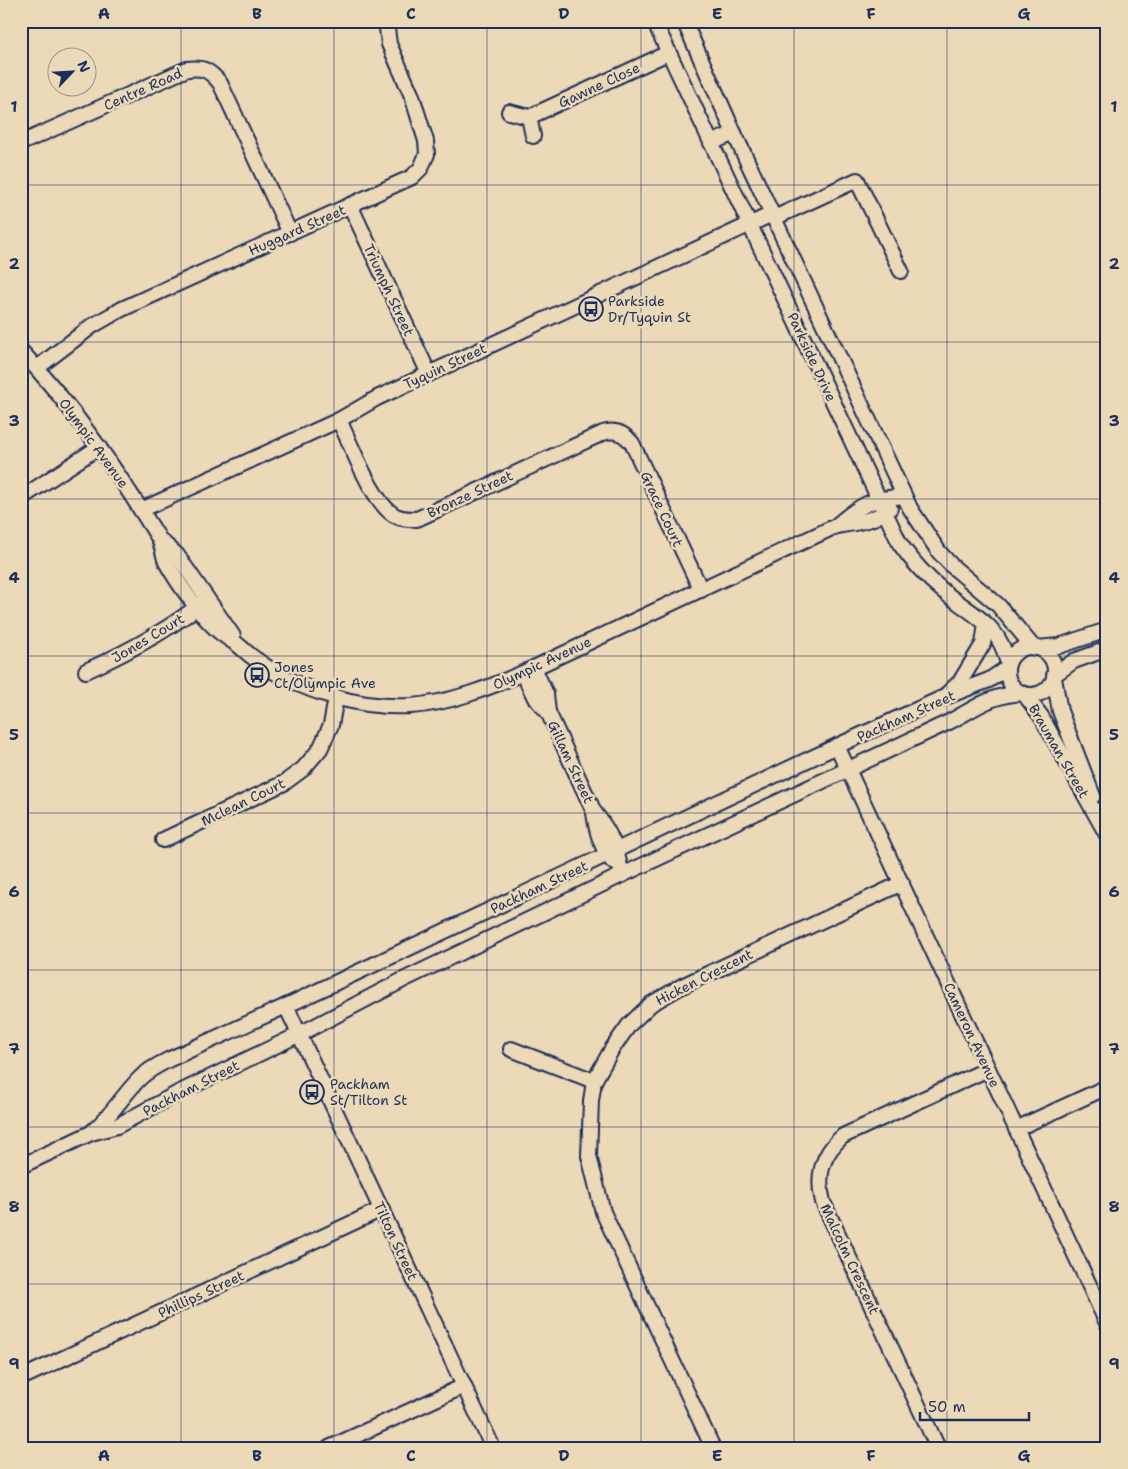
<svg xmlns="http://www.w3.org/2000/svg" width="1128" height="1469" font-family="'Shantell Sans',sans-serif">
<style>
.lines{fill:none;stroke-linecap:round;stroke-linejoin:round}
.minor-casing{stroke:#1b2f5e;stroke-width:18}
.minor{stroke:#ecd9b7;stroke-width:14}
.grid{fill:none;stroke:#1b2f5e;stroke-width:1;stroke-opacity:0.55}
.labels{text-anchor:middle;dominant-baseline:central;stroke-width:5;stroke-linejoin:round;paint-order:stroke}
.street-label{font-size:14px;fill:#1b2f5e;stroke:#ecd9b7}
.poi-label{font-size:14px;fill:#1b2f5e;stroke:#ecd9b7;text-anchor:start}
.neatline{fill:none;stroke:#1b2f5e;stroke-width:2}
.grid-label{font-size:16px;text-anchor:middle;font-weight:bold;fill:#1b2f5e}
</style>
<rect width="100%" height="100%" fill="#ecd9b7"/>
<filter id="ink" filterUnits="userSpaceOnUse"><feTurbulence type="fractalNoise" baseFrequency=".02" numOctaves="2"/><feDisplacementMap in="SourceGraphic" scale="10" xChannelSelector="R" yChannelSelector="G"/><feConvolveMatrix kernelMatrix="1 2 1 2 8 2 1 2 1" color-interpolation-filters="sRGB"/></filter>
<g filter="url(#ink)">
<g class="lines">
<g class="minor-casing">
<g id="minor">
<path d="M654 21 900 544C912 561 925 576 942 590 971 615 999 622 1008 664"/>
<polyline points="684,21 734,133 910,508 939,552 952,566 998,605 1034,648"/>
<polyline points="509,112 529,117 533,136"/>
<polyline points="529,117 668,53"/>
<path d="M21 143 187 69C204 67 209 70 220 83L290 233"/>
<polyline points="711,143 734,133"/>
<polyline points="350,205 429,374"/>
<polyline points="774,218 857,180 901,271"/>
<path d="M21 351C74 408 117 471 158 537 162 544 163 554 166 562 175 579 199 613 213 626 219 633 229 639 237 644 244 650 250 656 258 661 299 691 360 709 411 706 451 703 488 688 523 673L836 526C861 504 871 499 904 496"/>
<polyline points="37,368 92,326 122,309 412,177 421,168 427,154 426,141 412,96 389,44 386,21"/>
<path d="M339 420C351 444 372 502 394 515 401 519 408 519 417 519L603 433C615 429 624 433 632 443L701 590"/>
<polyline points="21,498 99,447"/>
<polyline points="141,510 339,420 377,398 772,214"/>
<path d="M836 526C855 523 876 521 890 508"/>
<polyline points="160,540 177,555 233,636"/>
<circle cx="1031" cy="671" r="24"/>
<polyline points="1037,648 1059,646 1107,630"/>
<path d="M534 668 546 694 548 712 594 812C611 832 617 850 622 875"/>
<path d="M86 671C128 652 171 629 207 599"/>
<polyline points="523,673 535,698 548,712"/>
<polyline points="1054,675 1074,661 1107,649"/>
<polyline points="1054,678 1060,711 1093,796"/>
<polyline points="948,693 960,682 983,644 986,624"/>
<polyline points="1025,695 1041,716 1107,835"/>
<polyline points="837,746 1107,1323"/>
<path d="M594 812C596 830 601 848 613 862"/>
<polyline points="163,840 284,783 303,769 320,749 331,725 336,698"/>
<polyline points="286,1006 493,1448"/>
<polyline points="511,1049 594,1081"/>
<polyline points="1016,1129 1107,1087"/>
<path d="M93 1131C112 1115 123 1095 140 1078 149 1069 160 1064 170 1059L286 1006 837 746 940 699 989 680 1007 668"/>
<path d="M21 1166 91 1133 117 1126 180 1092 300 1034 403 980 622 875 949 722C976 708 988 696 1021 693"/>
<polyline points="21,1378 382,1209"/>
<polyline points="329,1448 464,1386"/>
<polyline points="713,1448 603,1212 589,1156 591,1101 594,1081 612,1049 629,1025 651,1004 682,986 902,883"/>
<path d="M938 1448 823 1202C816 1175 822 1154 843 1136L988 1069"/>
</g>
</g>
<use href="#minor" class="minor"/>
</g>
</g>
<path class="grid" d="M181 21V1448M334 21V1448M487 21V1448M641 21V1448M794 21V1448M947 21V1448M21 185H1107M21 342H1107M21 499H1107M21 656H1107M21 813H1107M21 970H1107M21 1127H1107M21 1284H1107"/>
<defs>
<g id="bus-ring" transform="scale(1.25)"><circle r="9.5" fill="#ecd9b7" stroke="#1b2f5e" stroke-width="1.5"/><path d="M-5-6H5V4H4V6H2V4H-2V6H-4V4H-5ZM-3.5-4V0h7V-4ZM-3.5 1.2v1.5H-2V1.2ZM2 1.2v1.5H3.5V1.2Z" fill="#1b2f5e"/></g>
</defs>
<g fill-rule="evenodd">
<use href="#bus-ring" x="591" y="309"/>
<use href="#bus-ring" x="257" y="675"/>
<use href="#bus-ring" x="312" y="1092"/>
</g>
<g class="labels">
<g class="street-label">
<text transform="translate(599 85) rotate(-25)">Gawne Close</text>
<text transform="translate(143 89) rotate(-24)">Centre Road</text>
<text transform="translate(297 230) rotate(-24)">Huggard Street</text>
<text transform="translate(389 290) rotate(65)">Triumph Street</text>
<text transform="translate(812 357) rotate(65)">Parkside Drive</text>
<text transform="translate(445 366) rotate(-25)">Tyquin Street</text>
<text transform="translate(94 443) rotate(54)">Olympic Avenue</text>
<text transform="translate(470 494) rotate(-25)">Bronze Street</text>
<text transform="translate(662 509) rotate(65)">Grace Court</text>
<text transform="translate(148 638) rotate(-31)">Jones Court</text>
<text transform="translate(542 663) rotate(-25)">Olympic Avenue</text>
<text transform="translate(906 716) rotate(-24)">Packham Street</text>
<text transform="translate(1059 751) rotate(60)">Brauman Street</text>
<text transform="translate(571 762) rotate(65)">Gillam Street</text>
<text transform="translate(243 802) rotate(-26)">Mclean Court</text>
<text transform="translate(539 887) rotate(-25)">Packham Street</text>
<text transform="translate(704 977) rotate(-27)">Hicken Crescent</text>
<text transform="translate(972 1035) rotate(65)">Cameron Avenue</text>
<text transform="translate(191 1088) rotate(-27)">Packham Street</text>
<text transform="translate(396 1241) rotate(65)">Tilton Street</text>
<text transform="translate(850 1259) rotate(65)">Malcolm Crescent</text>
<text transform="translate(201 1294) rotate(-25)">Phillips Street</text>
</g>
<g class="poi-label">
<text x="608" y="301">Parkside<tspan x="608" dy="16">Dr/Tyquin St</tspan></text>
<text x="274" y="667">Jones<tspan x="274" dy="16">Ct/Olympic Ave</tspan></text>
<text x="330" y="1084">Packham<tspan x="330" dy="16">St/Tilton St</tspan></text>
</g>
</g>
<rect width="1128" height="1469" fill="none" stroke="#ecd9b7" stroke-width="55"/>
<g transform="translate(72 72) rotate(65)"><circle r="24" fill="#ecd9b7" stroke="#989593"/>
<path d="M0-4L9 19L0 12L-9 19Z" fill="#1b2f5e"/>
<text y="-8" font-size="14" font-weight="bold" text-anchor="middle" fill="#1b2f5e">N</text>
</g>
<path d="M920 1412v8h109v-8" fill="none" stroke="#1b2f5e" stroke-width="2.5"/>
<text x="928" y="1412" font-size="15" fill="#1b2f5e" stroke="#ecd9b7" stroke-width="4" paint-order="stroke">50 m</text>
<rect x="28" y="28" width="1072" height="1414" class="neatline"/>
<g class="grid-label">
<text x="104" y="19">A</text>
<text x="257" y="19">B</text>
<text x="411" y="19">C</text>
<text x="564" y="19">D</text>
<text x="717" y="19">E</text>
<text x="871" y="19">F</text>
<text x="1024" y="19">G</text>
<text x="14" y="112">1</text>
<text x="1114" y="112">1</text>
<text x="14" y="269">2</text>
<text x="1114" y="269">2</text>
<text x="14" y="426">3</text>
<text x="1114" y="426">3</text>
<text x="14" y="583">4</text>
<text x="1114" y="583">4</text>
<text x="14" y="740">5</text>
<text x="1114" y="740">5</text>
<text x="14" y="897">6</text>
<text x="1114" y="897">6</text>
<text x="14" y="1054">7</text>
<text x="1114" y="1054">7</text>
<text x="14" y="1212">8</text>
<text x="1114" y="1212">8</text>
<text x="14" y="1369">9</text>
<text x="1114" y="1369">9</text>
<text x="104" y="1461">A</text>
<text x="257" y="1461">B</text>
<text x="411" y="1461">C</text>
<text x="564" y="1461">D</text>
<text x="717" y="1461">E</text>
<text x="871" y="1461">F</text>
<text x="1024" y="1461">G</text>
</g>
</svg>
